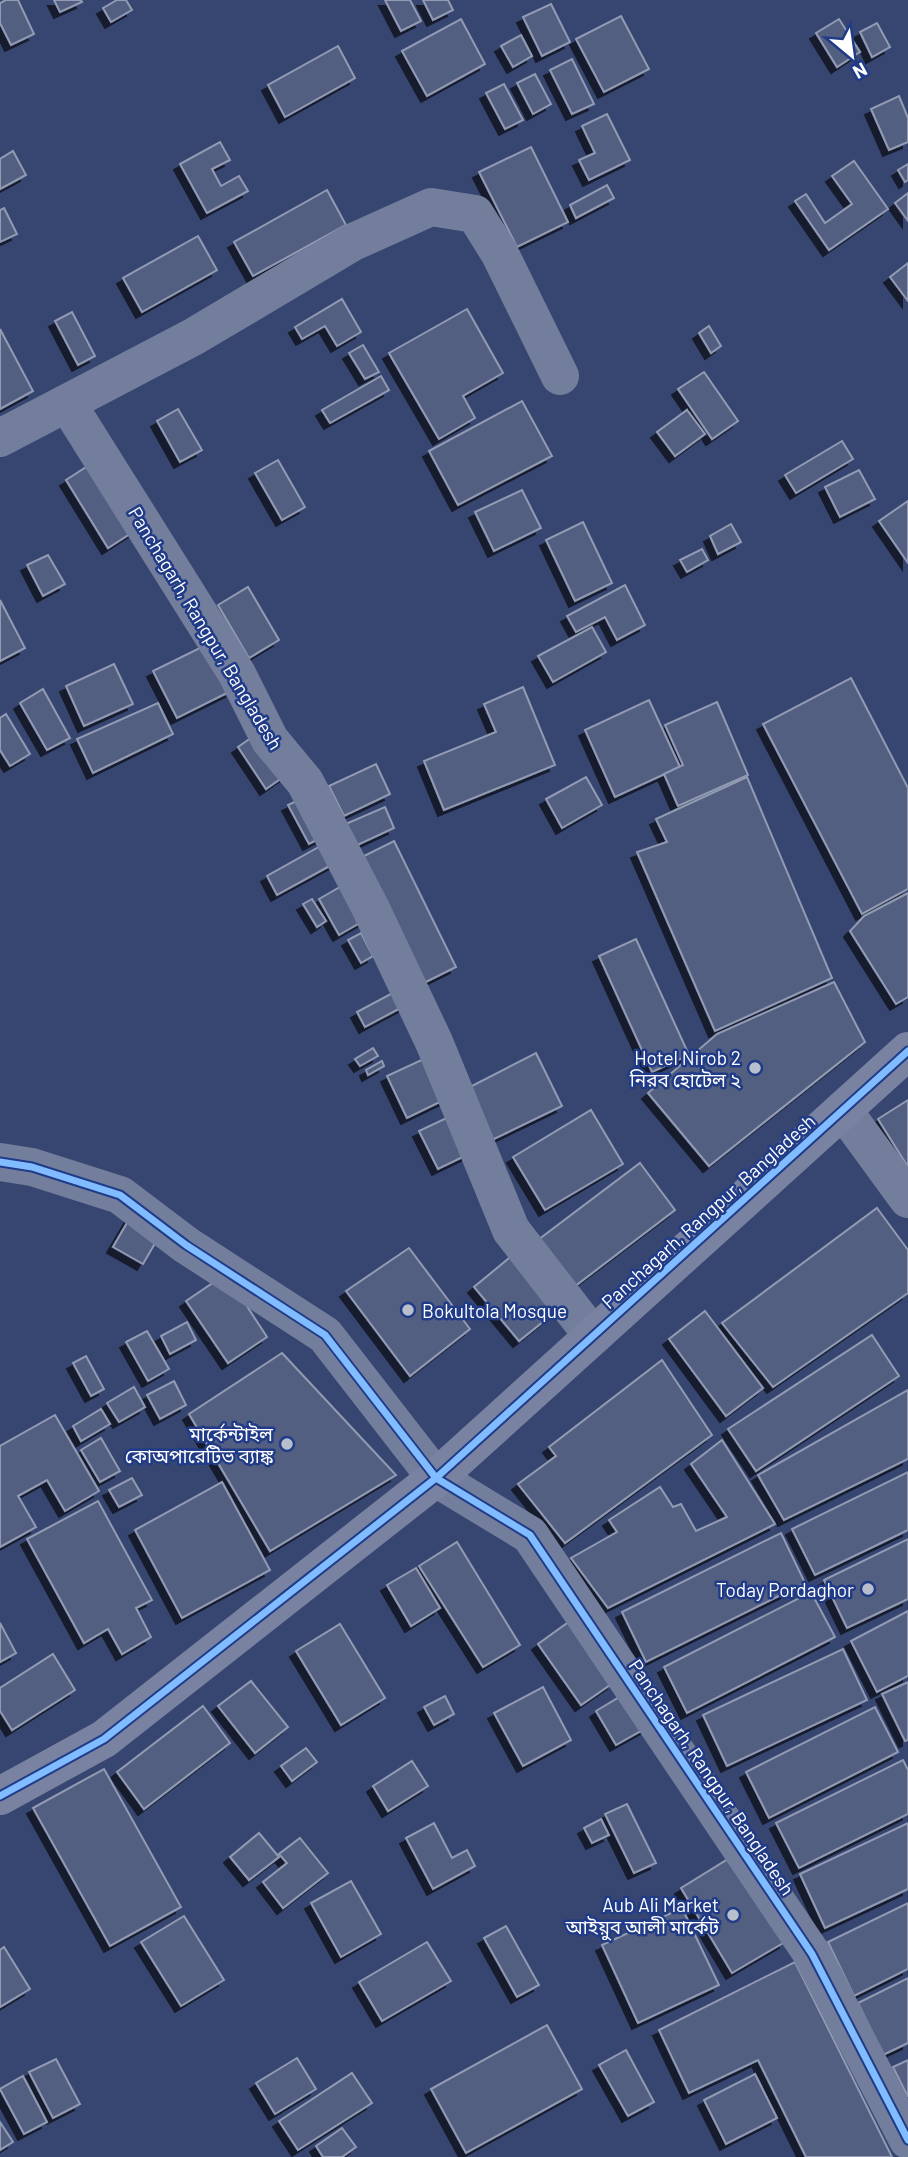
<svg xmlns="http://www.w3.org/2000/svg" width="908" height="2157" font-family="Barlow,'Noto Sans Bengali',sans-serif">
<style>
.building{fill:#535f80;stroke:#929bb3;stroke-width:2;filter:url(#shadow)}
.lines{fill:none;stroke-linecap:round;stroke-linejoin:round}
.street{stroke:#737e9d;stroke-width:38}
.secondary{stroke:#7983a1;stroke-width:38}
.cycleway-casing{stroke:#203b87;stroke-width:11}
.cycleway{stroke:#80bcff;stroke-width:7}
.poi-dot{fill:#b9becd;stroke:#203b87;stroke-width:2.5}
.labels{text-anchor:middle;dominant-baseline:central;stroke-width:5;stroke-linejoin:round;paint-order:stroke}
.street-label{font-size:19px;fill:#fff;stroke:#203b87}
.poi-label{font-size:19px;fill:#fff;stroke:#203b87;text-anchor:end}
</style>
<defs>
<filter id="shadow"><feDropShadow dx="-6" dy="6" stdDeviation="0" flood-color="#0009"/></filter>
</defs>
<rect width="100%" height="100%" fill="#374670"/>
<g class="building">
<polygon points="6,0 18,0 34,34 11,45 0,23 0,3"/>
<polygon points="54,0 81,0 82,2 60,12"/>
<polygon points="117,0 126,0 132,10 111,22 103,8"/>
<polygon points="385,0 410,0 421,21 401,31"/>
<polygon points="423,0 448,0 453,10 433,20"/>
<polygon points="551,4 570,42 542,56 523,17"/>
<polygon points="621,16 649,69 604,92 576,39"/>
<polygon points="461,19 485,64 427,96 402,51"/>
<polygon points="839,19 860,52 837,67 816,33"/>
<polygon points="877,23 890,47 872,57 860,32"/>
<polygon points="521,35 532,56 513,67 501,46"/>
<polygon points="338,46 355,78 285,117 268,85"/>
<polygon points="572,59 594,104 572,114 550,70"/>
<polygon points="535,74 551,104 533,114 517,83"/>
<polygon points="504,84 523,120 505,129 486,93"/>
<polygon points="899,96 908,118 908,142 889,150 871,109"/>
<polygon points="607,114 630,160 589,180 579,160 595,153 582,126"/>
<polygon points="220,142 230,160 212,169 221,186 239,176 248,191 207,213 180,164"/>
<polygon points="531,147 568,222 517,247 479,172"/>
<polygon points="13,151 26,175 0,189 0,159"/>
<polygon points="854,161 888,209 829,250 795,201 806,194 825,223 852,204 832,176"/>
<polygon points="908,164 908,180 905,182 898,170"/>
<polygon points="607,185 614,198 576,218 570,205"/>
<polygon points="327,190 346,225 253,276 234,242"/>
<polygon points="908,193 908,221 895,203"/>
<polygon points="4,208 17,234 0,242 0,210"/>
<polygon points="198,236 217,270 142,312 123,278"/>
<polygon points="908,263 908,301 890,277"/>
<polygon points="342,299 361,332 337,346 325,326 302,339 295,327"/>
<polygon points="467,309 503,373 463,396 475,418 439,439 389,353"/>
<polygon points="72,312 95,356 78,365 55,321"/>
<polygon points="709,326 721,346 711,353 699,333"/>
<polygon points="0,329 33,391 0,409"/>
<polygon points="363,345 379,372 365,379 349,353"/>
<polygon points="704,372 738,421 712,439 678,389"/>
<polygon points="381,376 389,390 330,423 322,410"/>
<polygon points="522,401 552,456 458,505 429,451"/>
<polygon points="178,409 202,450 180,462 157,421"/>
<polygon points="687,410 705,434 675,456 657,432"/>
<polygon points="842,441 853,459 796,493 785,475"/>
<polygon points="278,460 305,507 282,520 255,473"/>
<polygon points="94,462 136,530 108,548 66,480"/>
<polygon points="859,470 875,499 840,517 825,487"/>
<polygon points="522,490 541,528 494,551 475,512"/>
<polygon points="908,501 908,563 879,521"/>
<polygon points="583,522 612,583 575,601 546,540"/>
<polygon points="731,524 741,542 718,554 710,536"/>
<polygon points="702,549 708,560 687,572 680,560"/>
<polygon points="48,555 65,584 43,596 27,565"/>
<polygon points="625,585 645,625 617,640 605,617 576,632 567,616"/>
<polygon points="248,587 279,640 249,658 218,605"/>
<polygon points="0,600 25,648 0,661"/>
<polygon points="592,627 606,652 553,682 538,656"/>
<polygon points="208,644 231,691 177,718 153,671"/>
<polygon points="114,664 133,704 84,726 66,686"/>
<polygon points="851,678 908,788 908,889 862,914 763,724"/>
<polygon points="523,687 555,765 444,810 424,761 496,732 484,704"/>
<polygon points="43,689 70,738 47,750 20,703"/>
<polygon points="649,700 680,767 615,797 585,730"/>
<polygon points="717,702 748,775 678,806 664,774 683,765 665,725"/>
<polygon points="158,703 173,734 93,773 77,739"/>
<polygon points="6,714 30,754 10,766 0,750 0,718"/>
<polygon points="258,733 286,775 266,789 238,747"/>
<polygon points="376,764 390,794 344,816 329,786"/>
<polygon points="586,777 602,805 562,828 546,799"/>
<polygon points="747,777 832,978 715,1031 637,852 667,842 656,819"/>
<polygon points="301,799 322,837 309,844 288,805"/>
<polygon points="385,807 394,828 351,848 341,826"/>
<polygon points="394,841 456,967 424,983 362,857"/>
<polygon points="324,844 335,863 277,895 267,876"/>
<polygon points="345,884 365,920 339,935 319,899"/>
<polygon points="908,893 908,997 896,1004 850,931 864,916"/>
<polygon points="312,899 326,921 317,927 303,904"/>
<polygon points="361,933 373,956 361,963 348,940"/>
<polygon points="636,939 689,1055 652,1072 599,956"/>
<polygon points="834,982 865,1042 709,1166 648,1093 717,1034"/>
<polygon points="400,989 408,1004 365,1027 357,1012"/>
<polygon points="373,1048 378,1056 360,1066 355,1059"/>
<polygon points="536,1053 562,1106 492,1140 466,1089"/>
<polygon points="428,1057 448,1098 407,1118 387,1076"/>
<polygon points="382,1061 384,1066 368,1075 366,1070"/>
<polygon points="908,1100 908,1167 878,1119"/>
<polygon points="591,1110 623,1164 545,1210 513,1157"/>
<polygon points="455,1114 473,1152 438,1169 419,1131"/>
<polygon points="640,1163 675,1210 566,1293 530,1246"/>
<polygon points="877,1208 908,1250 908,1293 773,1387 722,1323"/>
<polygon points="131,1216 161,1233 143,1264 113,1247"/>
<polygon points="409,1248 470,1329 410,1376 346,1291"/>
<polygon points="514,1254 559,1309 519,1341 474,1287"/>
<polygon points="226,1274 267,1337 228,1363 186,1301"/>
<polygon points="705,1311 763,1388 726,1416 669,1339"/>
<polygon points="187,1322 196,1340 170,1354 161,1336"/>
<polygon points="147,1331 169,1369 148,1381 126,1342"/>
<polygon points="872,1335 899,1376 756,1471 728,1429"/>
<polygon points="282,1353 396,1475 270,1551 189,1414"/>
<polygon points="86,1356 104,1389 91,1396 73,1363"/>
<polygon points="662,1360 712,1435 565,1543 518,1484 556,1456 549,1447"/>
<polygon points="174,1381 186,1405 160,1419 147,1395"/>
<polygon points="134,1387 145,1407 119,1422 107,1403"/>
<polygon points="908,1390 908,1459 784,1520 758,1475"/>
<polygon points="101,1409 110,1424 81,1441 73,1426"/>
<polygon points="55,1415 99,1491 65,1511 47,1480 18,1496 36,1527 0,1547 0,1446"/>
<polygon points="101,1438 120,1471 100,1482 81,1450"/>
<polygon points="722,1440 775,1524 608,1608 571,1558 617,1532 609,1520 660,1487 673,1507 681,1504 696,1531 727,1517 691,1464"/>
<polygon points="908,1472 908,1530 815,1575 792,1529"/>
<polygon points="132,1478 142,1495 119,1507 109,1490"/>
<polygon points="222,1482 270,1570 182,1618 135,1530"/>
<polygon points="98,1501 152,1600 136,1608 151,1637 122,1654 108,1629 84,1643 27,1539"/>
<polygon points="781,1533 805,1583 646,1662 622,1612"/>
<polygon points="908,1539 908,1599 847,1628 824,1580"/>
<polygon points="457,1542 520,1645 483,1667 419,1566"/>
<polygon points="416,1568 440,1608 411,1626 387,1585"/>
<polygon points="811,1592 835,1637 687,1713 664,1667"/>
<polygon points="908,1611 908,1676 877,1692 851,1641"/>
<polygon points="570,1621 613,1683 581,1705 538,1644"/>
<polygon points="0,1623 16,1653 0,1662"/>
<polygon points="340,1624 385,1698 341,1725 296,1651"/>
<polygon points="843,1649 867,1700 727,1766 703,1715"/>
<polygon points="53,1654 75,1690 12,1730 0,1711 0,1688"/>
<polygon points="251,1681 288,1727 255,1753 218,1706"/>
<polygon points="908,1682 908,1740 905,1741 882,1694"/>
<polygon points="543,1687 571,1740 523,1766 494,1713"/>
<polygon points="626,1693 646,1728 616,1745 596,1711"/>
<polygon points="445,1696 454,1714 434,1725 424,1707"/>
<polygon points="203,1706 230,1743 144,1809 117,1772"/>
<polygon points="875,1707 898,1752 769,1818 746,1772"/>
<polygon points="306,1748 317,1762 292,1781 281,1766"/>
<polygon points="903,1760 908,1770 908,1814 799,1868 776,1823"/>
<polygon points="412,1761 428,1786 388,1811 373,1786"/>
<polygon points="104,1769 181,1907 110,1946 33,1808"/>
<polygon points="627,1804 656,1863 634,1873 605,1814"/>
<polygon points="601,1819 609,1835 592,1843 584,1828"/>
<polygon points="434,1823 452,1858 467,1850 475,1866 433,1889 406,1838"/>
<polygon points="908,1823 908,1889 825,1928 800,1874"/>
<polygon points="259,1833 279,1857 249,1880 230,1857"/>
<polygon points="300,1838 328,1873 283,1908 263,1882 287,1863 279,1854"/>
<polygon points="733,1856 785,1942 732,1973 681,1888"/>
<polygon points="351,1881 381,1934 341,1957 311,1903"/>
<polygon points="908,1903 908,1969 854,1996 828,1942"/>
<polygon points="682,1908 719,1985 638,2023 602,1945"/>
<polygon points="184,1916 224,1980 181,2006 141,1942"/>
<polygon points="506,1926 539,1985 517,1997 484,1938"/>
<polygon points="427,1942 451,1981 382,2021 359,1982"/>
<polygon points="4,1947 30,1989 0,2007 0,1950"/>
<polygon points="795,1962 892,2157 806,2157 758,2060 689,2093 659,2030"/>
<polygon points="908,1978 908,2043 883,2055 858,2003"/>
<polygon points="547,2025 582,2089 466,2153 431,2089"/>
<polygon points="626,2050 654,2102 628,2116 599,2065"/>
<polygon points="297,2058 316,2089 275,2114 256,2083"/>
<polygon points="56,2059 80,2104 53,2118 29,2072"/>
<polygon points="908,2060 908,2097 893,2067"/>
<polygon points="352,2073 372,2103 298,2150 279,2121"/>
<polygon points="755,2074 777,2118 726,2144 704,2100"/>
<polygon points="23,2076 47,2122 24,2134 0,2089"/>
<polygon points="0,2122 13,2142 0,2150"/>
<polygon points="342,2128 356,2147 342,2157 323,2157 316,2146"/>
</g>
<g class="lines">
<g class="street">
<polyline points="67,403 193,337 353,242 431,207 475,214 500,254 560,376"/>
<polyline points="0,438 67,403 237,674 270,740 305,782 370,907 434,1042 511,1230 593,1336"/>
<polyline points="843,1110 908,1199"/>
<polyline points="0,1162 32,1167 120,1195 186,1245 325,1335 436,1478 530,1535 812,1954 908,2140"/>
</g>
<polyline class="secondary" points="0,1796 104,1739 436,1478 908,1051"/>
<g class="cycleway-casing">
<g id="cycleway">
<polyline points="0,1162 32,1167 120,1195 186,1245 325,1335 436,1478 530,1535 812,1954 908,2140"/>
<polyline points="0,1796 104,1739 436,1478 908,1051"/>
</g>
</g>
<use href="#cycleway" class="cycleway"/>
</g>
<g class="poi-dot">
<circle cx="755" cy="1068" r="7"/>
<circle cx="408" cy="1310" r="7"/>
<circle cx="287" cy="1444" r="7"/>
<circle cx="868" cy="1589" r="7"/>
<circle cx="733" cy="1915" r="7"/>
</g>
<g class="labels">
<g class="street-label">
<text transform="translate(206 628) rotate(59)">Panchagarh, Rangpur, Bangladesh</text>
<text transform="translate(708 1211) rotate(-42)">Panchagarh, Rangpur, Bangladesh</text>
<text transform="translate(712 1777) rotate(56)">Panchagarh, Rangpur, Bangladesh</text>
</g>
<g class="poi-label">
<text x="741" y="1057">Hotel Nirob 2<tspan x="741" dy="22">নিরব হোটেল ২</tspan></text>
<text x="422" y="1310" text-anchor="start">Bokultola Mosque</text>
<text x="273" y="1433">মার্কেন্টাইল<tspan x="273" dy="22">কোঅপারেটিভ ব্যাঙ্ক</tspan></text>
<text x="854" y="1589">Today Pordaghor</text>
<text x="719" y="1904">Aub Ali Market<tspan x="719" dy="22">আইয়ুব আলী মার্কেট</tspan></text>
</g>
</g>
<g transform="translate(852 56) rotate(151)" stroke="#203b87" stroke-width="5" paint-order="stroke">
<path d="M0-5L12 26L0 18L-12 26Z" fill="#ffffff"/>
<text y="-10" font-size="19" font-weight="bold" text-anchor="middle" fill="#ffffff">N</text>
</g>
</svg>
